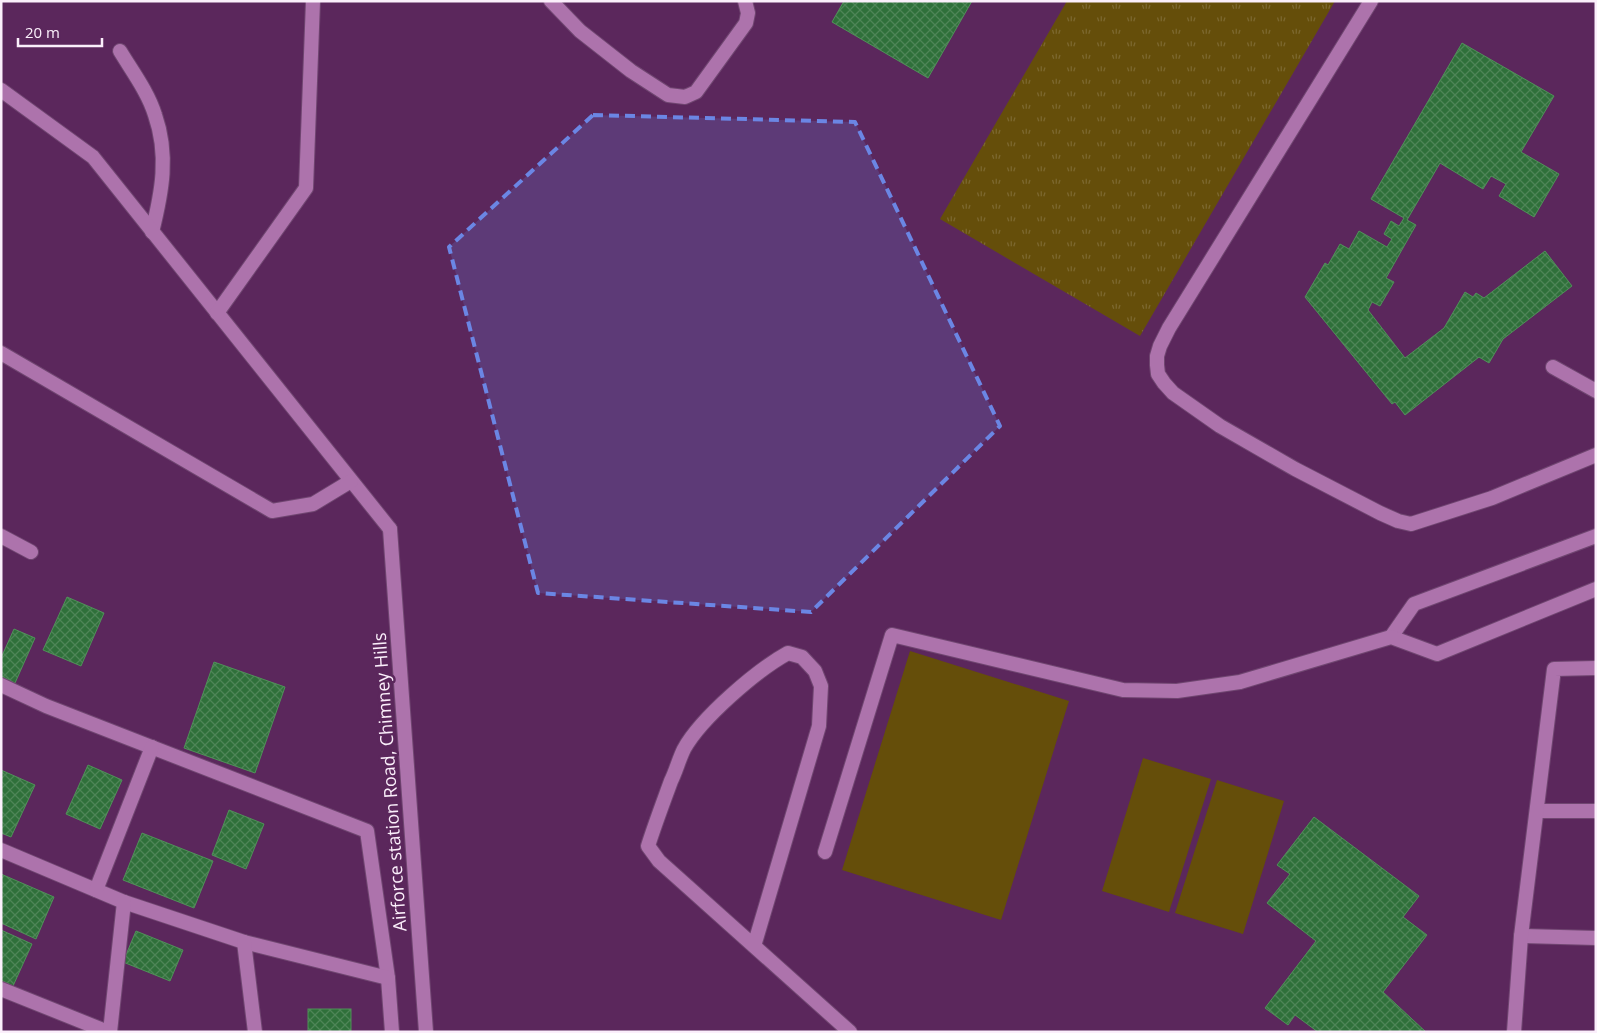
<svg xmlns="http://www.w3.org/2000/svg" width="1597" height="1033" font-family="'Open Sans',sans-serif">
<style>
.park{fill:url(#park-tufts)}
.pitch{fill:#654e0a}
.building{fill:url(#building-cross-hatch);stroke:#509059}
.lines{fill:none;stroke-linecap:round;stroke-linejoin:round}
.service-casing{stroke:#704671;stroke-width:16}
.minor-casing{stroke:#704671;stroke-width:16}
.service{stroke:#ad73ac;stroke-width:14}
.minor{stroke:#ad73ac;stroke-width:14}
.marked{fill:#6b86e4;fill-opacity:0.2;stroke:#6b86e4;stroke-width:4;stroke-dasharray:10 6;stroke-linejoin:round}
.labels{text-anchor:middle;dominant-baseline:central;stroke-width:5;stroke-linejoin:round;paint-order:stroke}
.street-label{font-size:18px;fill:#fbeffb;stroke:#5b275c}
</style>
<defs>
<pattern id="park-tufts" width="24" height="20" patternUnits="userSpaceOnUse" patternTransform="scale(1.25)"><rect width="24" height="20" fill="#654e0a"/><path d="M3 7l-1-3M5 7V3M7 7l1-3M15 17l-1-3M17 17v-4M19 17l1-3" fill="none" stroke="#7c682f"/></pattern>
<pattern id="building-cross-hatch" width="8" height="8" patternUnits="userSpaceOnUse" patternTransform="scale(1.25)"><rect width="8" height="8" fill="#2f703a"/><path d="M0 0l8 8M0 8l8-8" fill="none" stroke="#4e8557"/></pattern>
</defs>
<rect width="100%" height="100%" fill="#5b275c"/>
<polygon class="park" points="1067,1 1335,1 1140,336 940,219"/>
<g class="pitch">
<polygon points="910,651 1069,701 1001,920 842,870"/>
<polygon points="1143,758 1211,779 1169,912 1102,891"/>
<polygon points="1217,780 1284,801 1243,934 1175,913"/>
</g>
<g class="building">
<polygon points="844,1 972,1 928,78 832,22"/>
<polygon points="1462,43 1554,96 1521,152 1559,174 1534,217 1499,196 1506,184 1491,176 1483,189 1440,163 1407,220 1416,225 1386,278 1394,282 1380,306 1372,302 1368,310 1405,358 1444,328 1465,292 1473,297 1476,293 1484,298 1545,251 1572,286 1503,339 1489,363 1479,357 1405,415 1395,402 1392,404 1305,297 1325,263 1328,265 1340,244 1349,249 1359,231 1387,247 1392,239 1384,234 1391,221 1399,226 1404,218 1371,199"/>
<polygon points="67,597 104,613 81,666 43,650"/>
<polygon points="14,629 35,638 15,683 1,676 1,658"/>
<polygon points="214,662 285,687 255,773 184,748"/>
<polygon points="88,765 122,780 100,829 66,814"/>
<polygon points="1,770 35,785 11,837 1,833"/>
<polygon points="229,810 264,824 246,869 212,855"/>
<polygon points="1314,817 1419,896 1403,917 1427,935 1383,992 1426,1032 1318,1032 1295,1015 1288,1025 1265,1008 1316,941 1267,903 1290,874 1277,865"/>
<polygon points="142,833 213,861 194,908 123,880"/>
<polygon points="1,874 54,897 36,939 1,923"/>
<polygon points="1,930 32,944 13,986 1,980"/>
<polygon points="136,931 183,950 170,981 123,962"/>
<rect x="308" y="1009" width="43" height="23"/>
</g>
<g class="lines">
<g class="service-casing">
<g id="service">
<polyline points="551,1 580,31 631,71 668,95 685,97 696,92 746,23 748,13 745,1"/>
<polyline points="1371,1 1169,328 1160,346 1157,356 1157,365 1158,374 1164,383 1173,393 1220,426 1295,469 1380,513 1398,521 1411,524 1492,498 1596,455"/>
<path d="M120 51C132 71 148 92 155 115 169 155 162 192 152 232"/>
<polyline points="1553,367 1596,391"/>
<polyline points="390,529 426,1032"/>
<polyline points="1391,637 1414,604 1596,536"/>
<polyline points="825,852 892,635 1123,690 1177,691 1240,682 1391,637 1437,654 1596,589"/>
<path d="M754 946 819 726 821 686 815 671 802 657 788 653C757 670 701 718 684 749 679 759 676 771 671 781 663 803 655 824 648 846L659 861 850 1032"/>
</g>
</g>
<g class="minor-casing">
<g id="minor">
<polyline points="1,90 93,157 390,529"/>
<polyline points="217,313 306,188 313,1"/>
<polyline points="1,353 272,511 313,504 351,481"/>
<polyline points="1,536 31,552"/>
<polyline points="1,685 46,706 367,831 388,978 392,1032"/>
<polyline points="1538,811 1596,811"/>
<polyline points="1,850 124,902 244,942 388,978"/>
<polyline points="96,890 152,747"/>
<polyline points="1521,936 1596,938"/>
<polyline points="244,942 255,1032"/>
<polyline points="1,989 108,1032"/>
<polyline points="110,1032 124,902"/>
<polyline points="1514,1032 1521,936 1554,669 1596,668"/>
</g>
</g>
<use href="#service" class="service"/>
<use href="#minor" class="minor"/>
</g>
<path class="marked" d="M593 115 855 122 1000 426 811 612 538 593 449 247Z"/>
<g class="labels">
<g class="street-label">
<text transform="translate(389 782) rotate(-94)">Airforce station Road, Chimney Hills</text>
</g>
</g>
<rect width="1597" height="1033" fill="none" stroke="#fbeffb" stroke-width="5"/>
<path d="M18 38v8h84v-8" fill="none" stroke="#fbeffb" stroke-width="2.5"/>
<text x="25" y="38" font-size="15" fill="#fbeffb" stroke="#5b275c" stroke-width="4" paint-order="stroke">20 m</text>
</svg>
